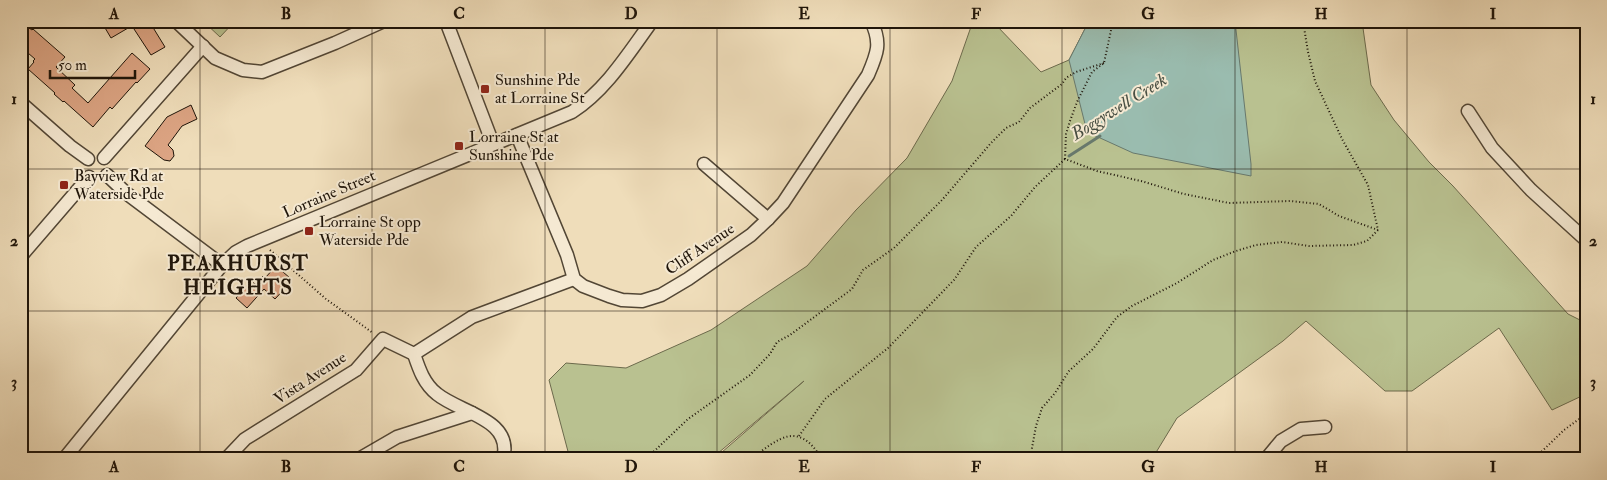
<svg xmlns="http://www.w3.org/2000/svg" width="1607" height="480" font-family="'IM FELL Double Pica',serif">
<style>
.green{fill:#b9c190;stroke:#6c6a4c}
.water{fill:#9abcaf;stroke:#68796d}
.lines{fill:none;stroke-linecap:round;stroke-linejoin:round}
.stream{stroke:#68796d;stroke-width:3}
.building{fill:#dca483;stroke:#1e1409}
.street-casing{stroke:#524635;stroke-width:15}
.path{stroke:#1e1409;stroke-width:2;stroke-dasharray:1 2.5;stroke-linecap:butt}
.street{stroke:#f5e9d2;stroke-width:12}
.grid{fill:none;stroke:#1e1409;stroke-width:1;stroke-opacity:0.55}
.poi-dot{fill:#8f2418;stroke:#f5e9d2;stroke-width:2}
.labels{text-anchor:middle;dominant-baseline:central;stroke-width:4;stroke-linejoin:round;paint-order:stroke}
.poi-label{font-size:16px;fill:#1e1409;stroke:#f5e9d2;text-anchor:start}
.street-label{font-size:16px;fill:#1e1409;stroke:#f5e9d2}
.water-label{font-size:18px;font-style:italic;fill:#494f43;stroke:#f5e9d2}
.district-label{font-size:21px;font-weight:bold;letter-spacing:1px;fill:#1e1409;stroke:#f5e9d2}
.neatline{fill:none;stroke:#1e1409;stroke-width:2}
.grid-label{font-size:16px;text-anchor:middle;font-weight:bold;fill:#1e1409}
</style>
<rect width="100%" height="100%" fill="#efddba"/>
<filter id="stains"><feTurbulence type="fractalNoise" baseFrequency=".004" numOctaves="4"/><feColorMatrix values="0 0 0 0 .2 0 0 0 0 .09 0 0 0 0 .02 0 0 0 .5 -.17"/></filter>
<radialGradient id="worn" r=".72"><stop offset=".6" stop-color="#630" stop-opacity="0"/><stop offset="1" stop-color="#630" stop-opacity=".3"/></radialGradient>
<g class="green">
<polygon points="203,21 235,21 220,37"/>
<polygon points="973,21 989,21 996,25 1041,72 1069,60 1089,21 1362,21 1371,85 1394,120 1429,162 1453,186 1568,314 1586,323 1586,394 1552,410 1499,328 1412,391 1385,391 1306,321 1283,341 1177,418 1152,459 714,459 804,381 711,459 570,459 549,380 566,363 626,368 711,330 807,266 856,210 907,158 952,81"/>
</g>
<polygon class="water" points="1089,21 1235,21 1251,164 1251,176 1133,153 1087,132 1069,60"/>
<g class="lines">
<polyline class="stream" points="1069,156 1100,136"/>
</g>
<g class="building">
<polygon points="101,21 140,21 111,38"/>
<polygon points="146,21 149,21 165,47 151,55 134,29"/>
<polygon points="26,26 32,30 33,29 65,57 56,67 75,85 72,88 88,103 132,53 150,69 137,83 136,82 112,109 110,107 93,127 64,101 63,102 54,94 55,93 28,69 34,62 33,61 35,59 21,47 21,31"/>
<polygon points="191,105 197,119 182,126 168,145 173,150 174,156 170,161 164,160 145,146 167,117"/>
<polygon points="276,266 290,278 288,281 290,283 275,299 264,289 247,308 236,298 251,281 255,284 263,276 265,278"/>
</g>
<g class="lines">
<g class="street-casing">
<g id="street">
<polyline points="176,21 215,58 243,70 262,72 335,43 384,21"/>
<polyline points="446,21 493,144"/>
<polyline points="21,103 70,146 88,159"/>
<polyline points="1468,111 1492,148 1531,190 1586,240"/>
<path d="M517 135 567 255 574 279 583 286 609 296 622 300 642 301 661 295 688 279 751 235 768 219 783 203 868 75C877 54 882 43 871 21"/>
<polyline points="104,158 203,46"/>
<polyline points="704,164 768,219"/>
<polyline points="107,175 126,193 222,265"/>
<polyline points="21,256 89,177"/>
<path d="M414 354C419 369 424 384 437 394 460 413 514 419 503 459"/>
<path d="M64 459 222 265 236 252 247 246 572 112C606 90 628 54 652 21"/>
<polyline points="226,459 245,439 356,370 383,339 414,354 472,317 574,279"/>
<polyline points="359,459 397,437 472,413"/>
<polyline points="1266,459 1281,441 1301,429 1325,427"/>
</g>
</g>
<g class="path">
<polyline points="1303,21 1308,52 1315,81 1342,139 1368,185 1378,230"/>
<polyline points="1065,159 1066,134 1070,121 1077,102 1092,72 1104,63 1113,21"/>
<polyline points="270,250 326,299 373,333"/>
<polyline points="799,436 825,399 888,348 954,280 976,247 1011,216 1035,187 1065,159 1097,171 1141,181 1184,194 1229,203 1290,201 1319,204 1339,216 1378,230"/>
<polyline points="646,459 688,419 750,375 770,354 777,342 790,335 852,289 863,270 894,248 942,200 991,143 1006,128 1019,122 1030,108 1062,84 1066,78 1076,72 1104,63"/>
<path d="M751 459C779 438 798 420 822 459"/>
<polyline points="1030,459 1036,426 1042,408 1055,393 1069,371 1093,349 1117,317 1132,306 1177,283 1213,260 1236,251 1256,245 1282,242 1309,246 1353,245 1367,241 1378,230"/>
<polyline points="1534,459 1564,430 1586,414"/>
</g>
<use href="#street" class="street"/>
</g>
<path class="grid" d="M200 21V459M372 21V459M545 21V459M717 21V459M890 21V459M1062 21V459M1235 21V459M1407 21V459M21 169H1586M21 311H1586"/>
<g class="poi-dot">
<rect x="480" y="84" width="10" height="10" rx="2.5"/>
<rect x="454" y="141" width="10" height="10" rx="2.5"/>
<rect x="59" y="180" width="10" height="10" rx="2.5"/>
<rect x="304" y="226" width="10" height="10" rx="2.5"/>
</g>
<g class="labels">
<g class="poi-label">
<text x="495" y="80">Sunshine Pde<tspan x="495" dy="18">at Lorraine St</tspan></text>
<text x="469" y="137">Lorraine St at<tspan x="469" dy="18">Sunshine Pde</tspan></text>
<text x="74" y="176">Bayview Rd at<tspan x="74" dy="18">Waterside Pde</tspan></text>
<text x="319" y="222">Lorraine St opp<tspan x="319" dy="18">Waterside Pde</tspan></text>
</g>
<g class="street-label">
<text transform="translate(329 194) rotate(-23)">Lorraine Street</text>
<text transform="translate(700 249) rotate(-34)">Cliff Avenue</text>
<text transform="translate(310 378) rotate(-33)">Vista Avenue</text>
</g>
<g class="water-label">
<text transform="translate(1119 107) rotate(-32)">Boggywell Creek</text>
</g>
<g class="district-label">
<text x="238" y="263">PEAKHURST<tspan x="238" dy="24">HEIGHTS</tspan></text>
</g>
</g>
<rect width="1607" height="480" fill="none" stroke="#efddba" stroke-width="55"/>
<path d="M50 70v8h85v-8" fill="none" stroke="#1e1409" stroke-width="2.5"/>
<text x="58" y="70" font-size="15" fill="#1e1409" stroke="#f5e9d2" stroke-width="4" paint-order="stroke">50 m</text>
<rect x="28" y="28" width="1552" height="424" class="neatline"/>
<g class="grid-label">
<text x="114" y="19">A</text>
<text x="286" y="19">B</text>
<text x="459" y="19">C</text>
<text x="631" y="19">D</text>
<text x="804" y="19">E</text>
<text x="976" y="19">F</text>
<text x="1148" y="19">G</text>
<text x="1321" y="19">H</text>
<text x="1493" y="19">I</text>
<text x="14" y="104">1</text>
<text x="1593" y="104">1</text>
<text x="14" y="246">2</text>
<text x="1593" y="246">2</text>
<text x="14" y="387">3</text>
<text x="1593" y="387">3</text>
<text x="114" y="472">A</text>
<text x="286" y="472">B</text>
<text x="459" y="472">C</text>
<text x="631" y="472">D</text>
<text x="804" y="472">E</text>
<text x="976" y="472">F</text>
<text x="1148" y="472">G</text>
<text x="1321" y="472">H</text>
<text x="1493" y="472">I</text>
</g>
<rect width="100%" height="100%" filter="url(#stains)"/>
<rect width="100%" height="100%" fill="url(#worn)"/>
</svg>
